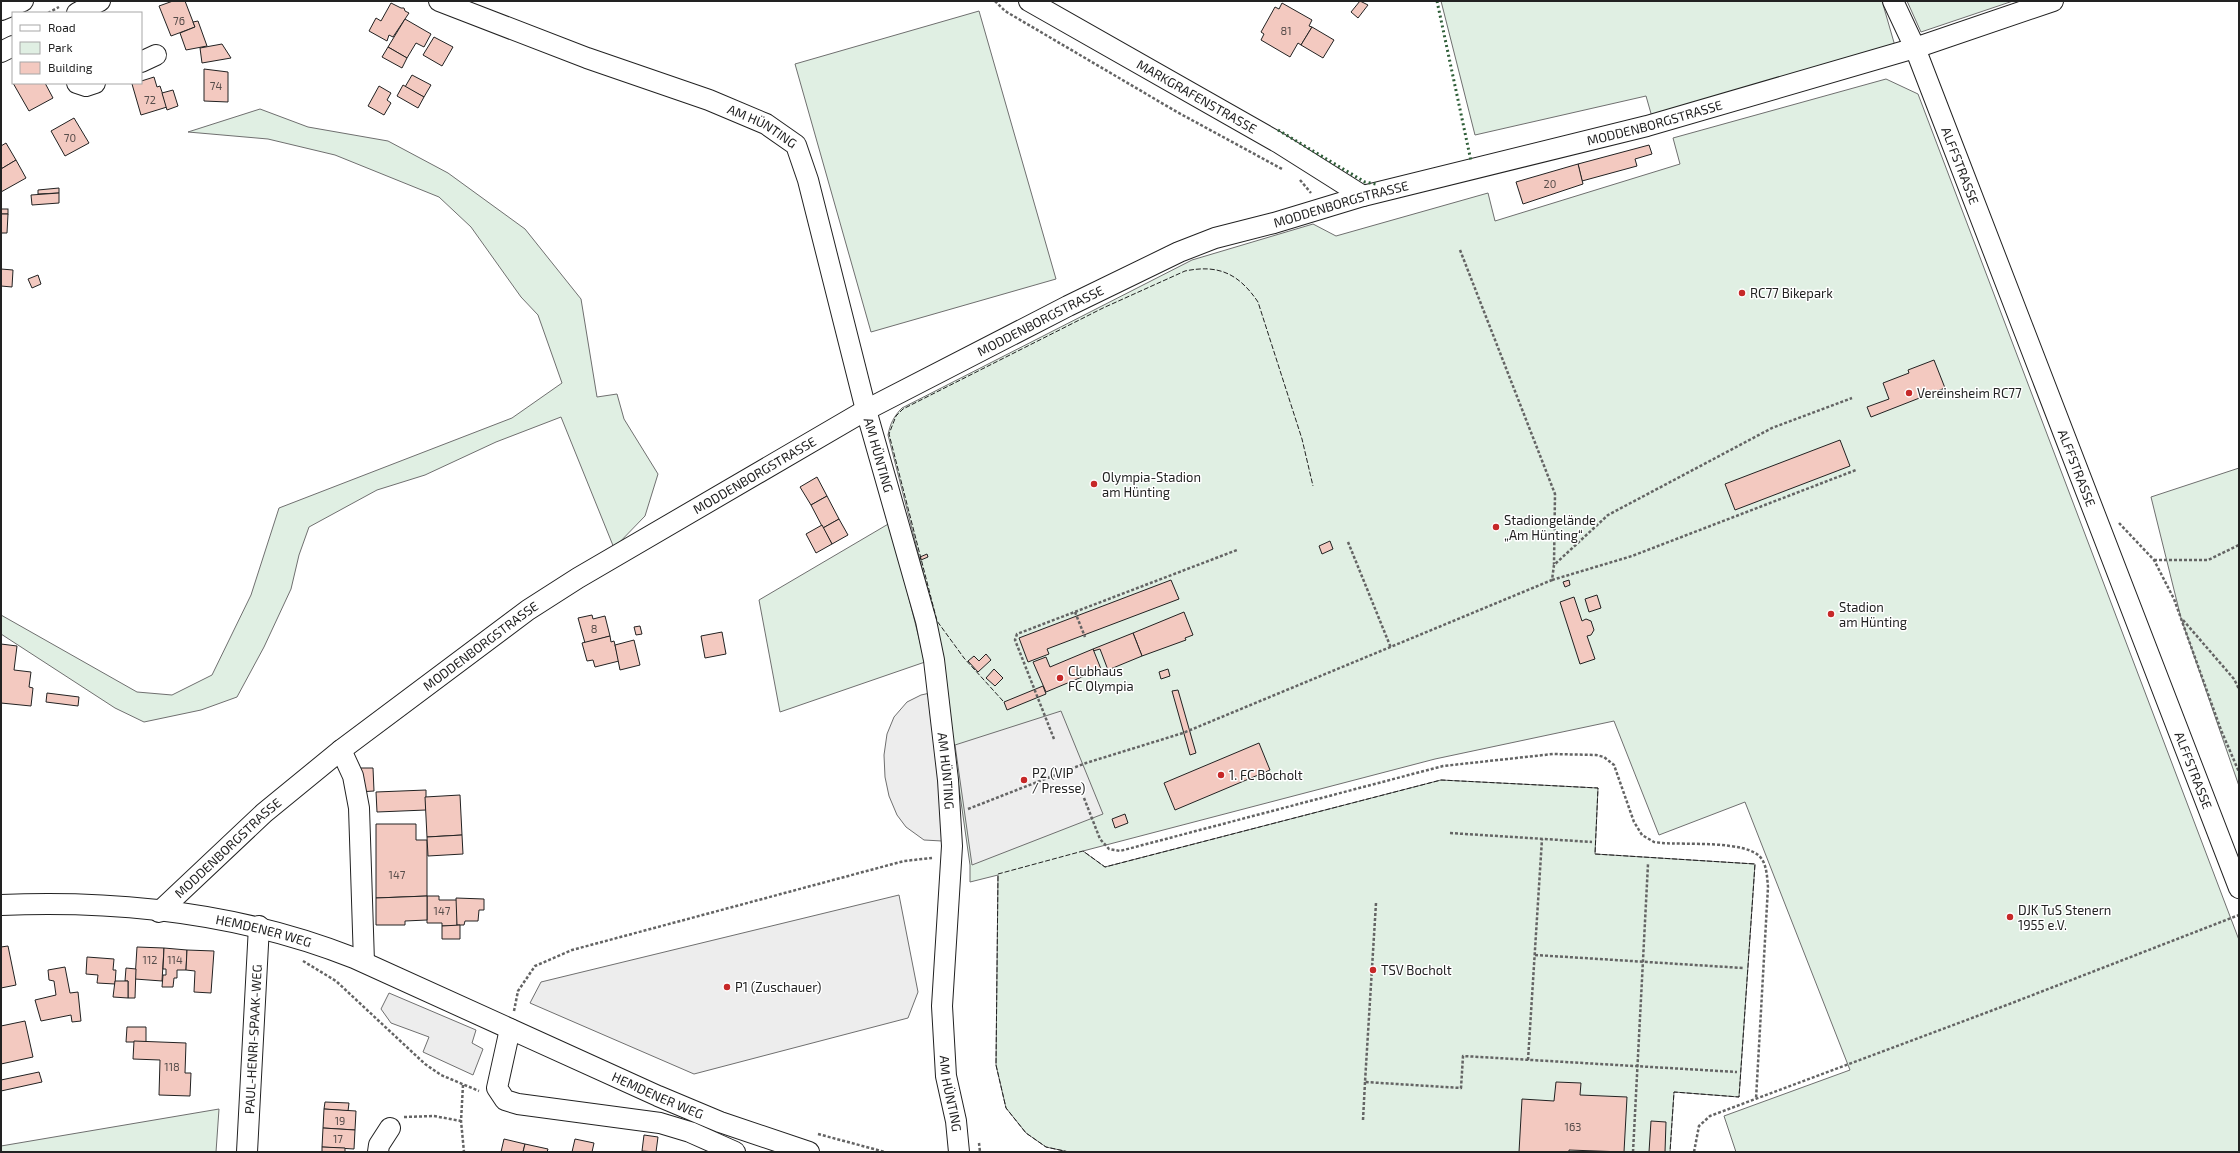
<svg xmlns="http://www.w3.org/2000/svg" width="2240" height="1153" font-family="'Exo 2',sans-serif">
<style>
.green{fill:#e0efe3;stroke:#6f6f6f}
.parking{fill:#ededed;stroke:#6f6f6f}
.building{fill:#f3c9c0;stroke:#222}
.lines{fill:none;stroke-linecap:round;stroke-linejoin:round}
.minor-casing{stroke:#222;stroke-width:22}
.path{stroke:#646464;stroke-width:2.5;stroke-dasharray:3 2;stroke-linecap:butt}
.minor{stroke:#fff;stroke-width:20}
.hedge{stroke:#2f5e38;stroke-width:3;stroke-dasharray:2 3;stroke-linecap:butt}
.fence{stroke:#222;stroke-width:1;stroke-dasharray:5 2;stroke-linecap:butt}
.poi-dot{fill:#c62828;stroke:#fff;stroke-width:1.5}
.labels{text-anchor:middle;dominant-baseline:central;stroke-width:3;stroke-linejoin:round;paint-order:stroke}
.number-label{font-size:11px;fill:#564c4a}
.street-label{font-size:13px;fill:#222;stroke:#fff}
.poi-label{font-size:13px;fill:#222;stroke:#fff;text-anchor:start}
</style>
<rect width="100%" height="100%" fill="#fff"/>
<g class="green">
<polygon points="1441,1 1882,1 1895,46 1652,117 1646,96 1475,135"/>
<polygon points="1907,1 2013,1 1921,32"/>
<polygon points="979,11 1056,279 871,332 795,64"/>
<path d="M1886 79 1918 94 2239 940V1152H1736L1724 1116 1850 1070 1745 802 1659 835 1614 721 1435 759 1083 851 1105 867 1441 780 1598 788 1595 854 1755 864 1739 1097 1674 1092 1670 1152H1069L1046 1147 1026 1133 1006 1108 996 1065 998 875 970 882V865L935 619 888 435C890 424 894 416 902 408L1192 260 1313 224 1336 236 1488 193 1495 221 1680 164 1673 138Z"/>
<polygon points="260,109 308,127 388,141 448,173 525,229 581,299 597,397 617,394 624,419 658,474 645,516 614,548 561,417 496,442 425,475 377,490 309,527 299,555 291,589 264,647 237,697 201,710 144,722 115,708 1,634 1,615 137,692 172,695 212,675 251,595 279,508 512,418 562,383 538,315 521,297 471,227 439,197 335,155 268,139 188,132"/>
<polygon points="2239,468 2239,786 2181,618 2151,497"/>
<polygon points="890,523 925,662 780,712 759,600"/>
<polygon points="219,1109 216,1152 1,1152 1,1146"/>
</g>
<g class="parking">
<polygon points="930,693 937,746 942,841 924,840 906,827 897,815 889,796 885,777 884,755 887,734 894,717 907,702 921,695"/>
<polygon points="1061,711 1103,814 972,865 955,745"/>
<polygon points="899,895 918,992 908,1018 694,1074 530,1003 541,982"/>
<polygon points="389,993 476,1030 472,1043 483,1049 473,1075 423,1052 429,1037 391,1023 381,1009"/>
</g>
<g class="building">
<polygon points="173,1 185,1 195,27 171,36 159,6"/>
<polygon points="1360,1 1368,5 1358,18 1351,12"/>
<polygon points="391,3 401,8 404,8 405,11 409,13 393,37 389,35 387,41 369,31 376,18 381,21"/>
<polygon points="1282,3 1312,20 1309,26 1312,27 1301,45 1298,43 1290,57 1261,40 1264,34 1261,32 1275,7 1279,9"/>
<polygon points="405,19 431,34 424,47 416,43 407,58 388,47"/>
<polygon points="198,21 207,46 186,50 180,33 195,27 193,22"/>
<polygon points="1312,27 1334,40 1323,58 1301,45"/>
<polygon points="434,37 453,47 442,66 423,55"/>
<polygon points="222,44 231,58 202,63 200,48"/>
<polygon points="388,47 407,58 402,68 382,57"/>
<polygon points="204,69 228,72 228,102 204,101"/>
<polygon points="412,75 431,85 424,97 405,87"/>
<polygon points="154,77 157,87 160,86 167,107 141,115 132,84"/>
<polygon points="13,83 45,83 53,98 29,111"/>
<polygon points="403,85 424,97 418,108 397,96"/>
<polygon points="379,86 391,93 387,100 391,103 384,115 368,106"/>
<polygon points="173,90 178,106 167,110 162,93"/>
<polygon points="74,118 89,143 65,156 51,131"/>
<polygon points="6,143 16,160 1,169 1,146"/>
<polygon points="1649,145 1652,154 1635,159 1637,166 1582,181 1578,164"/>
<polygon points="16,160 26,178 1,192 1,169"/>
<polygon points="1578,164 1583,184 1523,204 1516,182"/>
<polygon points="59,188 59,193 38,194 38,190"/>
<polygon points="59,193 59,203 32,205 31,195"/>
<rect x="1" y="209" width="7" height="5"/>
<polygon points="1,214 8,214 7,233 1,233"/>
<polygon points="1,269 13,270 12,287 1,286"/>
<polygon points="38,275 41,284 32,288 28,279"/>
<polygon points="1934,360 1945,388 1871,417 1867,407 1889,399 1883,383 1909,373 1908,370"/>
<polygon points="1840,440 1850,466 1735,510 1725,484"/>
<polygon points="817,477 827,496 811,505 800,487"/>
<polygon points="827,496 839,519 823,528 811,505"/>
<polygon points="839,519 848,535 832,544 823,528"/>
<polygon points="822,525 832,544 816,553 806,534"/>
<polygon points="1330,541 1333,549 1322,554 1319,546"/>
<polygon points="927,554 928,557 921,560 920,557"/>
<polygon points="1171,580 1179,599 1047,649 1049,654 1028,662 1019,638"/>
<polygon points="1569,580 1570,585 1565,587 1563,582"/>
<polygon points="1597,595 1601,608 1589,612 1585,599"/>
<polygon points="1574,597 1582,621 1586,619 1591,621 1594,630 1591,635 1587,636 1595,659 1580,664 1560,602"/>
<polygon points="1184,612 1193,635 1185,638 1186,640 1142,656 1133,633"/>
<polygon points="592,615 593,619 605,616 610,636 585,643 578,618"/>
<polygon points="640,626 642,634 636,635 634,627"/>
<polygon points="722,632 726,654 705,658 701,636"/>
<polygon points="1133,633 1142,656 1108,670 1100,649 1093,651 1093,649"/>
<polygon points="610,636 611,642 614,641 619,661 595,667 593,660 587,661 582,643"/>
<polygon points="634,640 640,665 620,670 615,645"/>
<polygon points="1,644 17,646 14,670 31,672 29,687 33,688 31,706 1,703"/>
<polygon points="1093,649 1101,669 1046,692 1033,662 1046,657 1050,667"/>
<polygon points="986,654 991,660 978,672 968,661 974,656 979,661"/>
<polygon points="994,669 1003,678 995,686 986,678"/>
<polygon points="1168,669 1170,676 1161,679 1159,672"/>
<polygon points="1043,686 1046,694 1007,710 1004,702"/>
<polygon points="1178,690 1196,753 1190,755 1172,691"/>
<polygon points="47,693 79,697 78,706 46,702"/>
<polygon points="1259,743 1270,770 1175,810 1164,783"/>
<polygon points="358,768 373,768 374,791 358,792"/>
<polygon points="426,790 426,810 377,812 376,792"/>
<polygon points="460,795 462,835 427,837 425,797"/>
<polygon points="1125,814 1128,823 1115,828 1112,819"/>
<polygon points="376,824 416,824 416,840 427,840 427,896 376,898"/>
<polygon points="462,835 463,854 428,856 427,837"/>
<polygon points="427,896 439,896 439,900 458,900 457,926 442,926 442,923 427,923"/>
<polygon points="427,896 427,920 405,921 405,925 376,925 376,898"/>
<polygon points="456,898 484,899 484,910 479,910 478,921 465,921 464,925 457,925"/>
<polygon points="460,925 460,939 442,939 442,926"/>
<polygon points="8,946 16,985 1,988 1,947"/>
<polygon points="137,947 164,948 162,981 135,979"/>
<polygon points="164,948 187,950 186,970 177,970 177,978 174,978 173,987 162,987 163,975 166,975 166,969 163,969"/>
<polygon points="187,950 214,951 211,993 194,992 195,971 186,970"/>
<polygon points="87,957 114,959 113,970 116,970 115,984 97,983 98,975 86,974"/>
<polygon points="65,967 70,993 78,992 81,1021 72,1022 71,1015 41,1021 35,1000 56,995 54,981 49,980 48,970"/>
<polygon points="126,968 136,969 135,998 128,998 128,981 125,981"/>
<polygon points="115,981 128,981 128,998 113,997"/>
<polygon points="25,1021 33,1057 1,1064 1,1026"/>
<polygon points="127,1027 146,1027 146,1042 126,1042"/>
<polygon points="134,1041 186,1043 185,1073 191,1073 190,1096 159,1095 160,1060 133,1059"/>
<polygon points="39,1072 42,1082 1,1091 1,1080"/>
<polygon points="1556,1082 1581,1083 1580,1095 1627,1097 1624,1152 1569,1150 1569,1152 1519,1152 1522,1099 1554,1101"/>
<polygon points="325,1102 349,1103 348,1111 324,1109"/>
<polygon points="324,1109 356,1111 355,1130 323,1128"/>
<polygon points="1651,1121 1666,1122 1665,1152 1649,1152"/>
<polygon points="323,1128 355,1130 354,1149 322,1147"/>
<polygon points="644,1135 658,1137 656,1152 642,1151"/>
<polygon points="504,1139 525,1144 523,1152 501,1152"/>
<polygon points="575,1139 594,1143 592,1152 572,1152"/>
<polygon points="525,1144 548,1149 547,1152 523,1152"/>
<polygon points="322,1147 345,1148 345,1152 322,1152"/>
</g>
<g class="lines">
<g class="minor-casing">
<g id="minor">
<path id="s1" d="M439 1 587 58 709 100 766 124 796 145 808 180 866 410 926 621 934 660 948 780 952 846 942 1006 946 1076 956 1121 959 1152"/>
<path id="s2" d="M1029 1 1279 143 1363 196"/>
<path id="s3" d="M1893 1 1915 48 2239 888"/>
<polyline points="1,10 23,1"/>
<polyline points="77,13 100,1"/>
<polyline points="1,52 13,46"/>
<polyline points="141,62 156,55"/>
<polyline points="77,83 86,86 95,83"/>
<polyline points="341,750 353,776 359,808 364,962"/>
<path id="s4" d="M1 905C120 900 243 914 354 958L658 1096 720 1122 809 1152"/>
<path id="s5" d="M159 912 264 813 341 750 528 610 578 578 866 410 1068 306 1179 252 1215 238 1274 223 1363 196 1647 126 1915 48 2053 1"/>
<polyline points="510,1029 497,1088 505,1100 518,1104 660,1123 690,1132 735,1152"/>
<path id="s6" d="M247 1152 259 926"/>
<polyline points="378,1152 379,1145 390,1128"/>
</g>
</g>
<g class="path">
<polyline points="995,1 1005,11 1177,112 1282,169"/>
<polyline points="48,13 59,7"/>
<polyline points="1300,180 1311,193"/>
<polyline points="1460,250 1555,494 1554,564"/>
<polyline points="2119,523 2154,560 2174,599 2221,730 2239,772"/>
<polyline points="1348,542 1391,648"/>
<polyline points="2154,560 2208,560 2239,545"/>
<polyline points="1552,580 1632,556 1856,470"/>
<polyline points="1075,612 1085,637"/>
<polyline points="2183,620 2234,679 2239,689"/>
<polyline points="1054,739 1015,640 1017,634 1237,550"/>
<path d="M1084 798 1100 839 1109 849 1120 851 1443 766 1553 754 1596 755 1604 757 1614 765 1634 822 1642 835 1654 842 1662 843C1684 845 1748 840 1761 858 1767 866 1767 877 1768 887L1756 1099"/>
<polyline points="968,809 1086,763 1183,733 1552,580 1554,565 1608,515 1772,428 1852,398"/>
<polyline points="1450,833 1592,842"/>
<polyline points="1376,903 1365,1082 1461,1088 1463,1056 1737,1072"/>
<polyline points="1535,955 1743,968"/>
<polyline points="303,961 336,981 425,1064 441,1075 479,1091"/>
<polyline points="514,1011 518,991 535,966 572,950 904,861 932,858"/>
<polyline points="1528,1060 1542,839"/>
<polyline points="463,1085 461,1121 464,1152"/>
<polyline points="404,1117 434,1116 461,1121"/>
<polyline points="1363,1120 1365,1082"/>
<polyline points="818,1134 885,1152"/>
<polyline points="979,1143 980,1152"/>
<polyline points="1633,1152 1648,864"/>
<polyline points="1694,1152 1699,1126 1710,1116 2012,1003 2239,915"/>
</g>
<use href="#minor" class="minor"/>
<g class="hedge">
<polyline points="1437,1 1471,161"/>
<polyline points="1278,130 1365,182 1376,184"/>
</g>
<g class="fence">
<path d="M1003 701 964 658 937 621 889 434 896 416 903 409 1103 308 1185 271C1219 264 1239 274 1258 302L1302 439 1313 486"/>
<polyline points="1069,1152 1046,1147 1026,1133 1006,1108 996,1065 998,874 1083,851 1105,867 1441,780 1598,788 1595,854 1755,864 1739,1097 1674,1092 1670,1152"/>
</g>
</g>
<g class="poi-dot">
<circle cx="1742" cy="293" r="4"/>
<circle cx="1909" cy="393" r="4"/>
<circle cx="1094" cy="484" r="4"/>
<circle cx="1496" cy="527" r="4"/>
<circle cx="1831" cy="614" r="4"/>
<circle cx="1060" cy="678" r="4"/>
<circle cx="1221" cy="775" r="4"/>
<circle cx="1024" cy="780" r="4"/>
<circle cx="2010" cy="917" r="4"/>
<circle cx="1373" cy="970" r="4"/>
<circle cx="727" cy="987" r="4"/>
</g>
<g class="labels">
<g class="number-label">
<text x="179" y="20">76</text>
<text x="1286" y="30">81</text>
<text x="216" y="85">74</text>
<text x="150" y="99">72</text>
<text x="70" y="137">70</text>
<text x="1550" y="183">20</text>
<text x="594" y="628">8</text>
<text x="397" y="874">147</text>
<text x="442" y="910">147</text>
<text x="150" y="959">112</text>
<text x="175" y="959">114</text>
<text x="172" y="1066">118</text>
<text x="340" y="1120">19</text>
<text x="1573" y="1126">163</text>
<text x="338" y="1138">17</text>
</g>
<g class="street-label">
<text stroke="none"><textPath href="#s2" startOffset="193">MARKGRAFENSTRASSE</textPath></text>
<text stroke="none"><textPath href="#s5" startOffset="1714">MODDENBORGSTRASSE</textPath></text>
<text stroke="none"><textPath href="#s1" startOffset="347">AM HÜNTING</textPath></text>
<text stroke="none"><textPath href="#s3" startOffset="178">ALFFSTRASSE</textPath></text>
<text stroke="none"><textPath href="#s5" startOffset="1390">MODDENBORGSTRASSE</textPath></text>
<text stroke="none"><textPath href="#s5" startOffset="1066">MODDENBORGSTRASSE</textPath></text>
<text stroke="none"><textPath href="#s1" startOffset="707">AM HÜNTING</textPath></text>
<text stroke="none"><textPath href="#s3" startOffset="502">ALFFSTRASSE</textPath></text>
<text stroke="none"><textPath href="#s5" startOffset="741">MODDENBORGSTRASSE</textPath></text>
<text stroke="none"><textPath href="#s5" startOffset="418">MODDENBORGSTRASSE</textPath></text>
<text stroke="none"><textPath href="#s3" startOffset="826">ALFFSTRASSE</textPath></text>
<text stroke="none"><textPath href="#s1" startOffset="1031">AM HÜNTING</textPath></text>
<text stroke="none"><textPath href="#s5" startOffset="94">MODDENBORGSTRASSE</textPath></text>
<text stroke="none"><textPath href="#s4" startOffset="265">HEMDENER WEG</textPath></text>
<text stroke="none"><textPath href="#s6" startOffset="113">PAUL-HENRI-SPAAK-WEG</textPath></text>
<text stroke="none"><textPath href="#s1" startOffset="1355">AM HÜNTING</textPath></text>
<text stroke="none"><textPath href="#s4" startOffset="693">HEMDENER WEG</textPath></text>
</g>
<g class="poi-label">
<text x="1750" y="293">RC77 Bikepark</text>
<text x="1917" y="393">Vereinsheim RC77</text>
<text x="1102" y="477">Olympia-Stadion<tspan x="1102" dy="15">am Hünting</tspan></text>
<text x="1504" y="520">Stadiongelände<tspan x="1504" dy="15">„Am Hünting“</tspan></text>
<text x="1839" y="607">Stadion<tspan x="1839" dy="15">am Hünting</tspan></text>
<text x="1068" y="671">Clubhaus<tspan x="1068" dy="15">FC Olympia</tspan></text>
<text x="1032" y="773">P2 (VIP<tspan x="1032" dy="15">/ Presse)</tspan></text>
<text x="1229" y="775">1. FC Bocholt</text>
<text x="2018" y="910">DJK TuS Stenern<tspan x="2018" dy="15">1955 e.V.</tspan></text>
<text x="1381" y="970">TSV Bocholt</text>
<text x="735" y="987">P1 (Zuschauer)</text>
</g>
</g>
<rect width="2240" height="1153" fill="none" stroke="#222222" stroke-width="4"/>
<rect x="12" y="12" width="130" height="72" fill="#ffffff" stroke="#a7a7a7"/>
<rect x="20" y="25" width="20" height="6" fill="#ffffff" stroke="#a7a7a7"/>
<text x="48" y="32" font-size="12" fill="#222222">Road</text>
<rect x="20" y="42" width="20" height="12" fill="#e0efe3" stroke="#a7a7a7"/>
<text x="48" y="52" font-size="12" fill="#222222">Park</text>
<rect x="20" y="62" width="20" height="12" fill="#f3c9c0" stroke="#a7a7a7"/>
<text x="48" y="72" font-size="12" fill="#222222">Building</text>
</svg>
